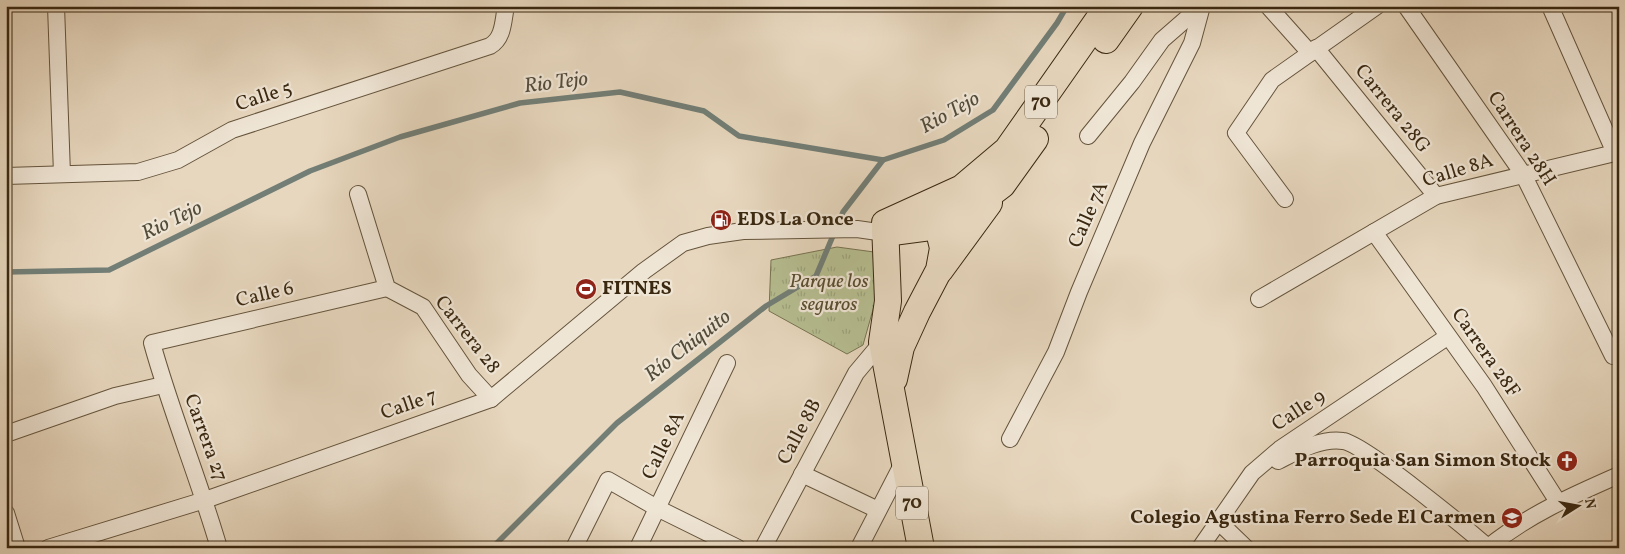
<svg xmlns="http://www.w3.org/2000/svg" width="1625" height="554" font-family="Vollkorn,serif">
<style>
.grass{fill:url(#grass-tufts);stroke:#787351}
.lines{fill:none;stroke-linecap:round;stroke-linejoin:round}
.stream{stroke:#727e76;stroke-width:5.5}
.minor-casing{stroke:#65543c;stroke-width:18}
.primary-casing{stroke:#3a2811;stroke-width:28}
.minor{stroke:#efe5d5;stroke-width:16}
.primary{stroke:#e7d7be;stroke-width:26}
.labels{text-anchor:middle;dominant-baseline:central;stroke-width:4.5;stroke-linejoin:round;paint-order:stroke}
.shield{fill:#efe5d5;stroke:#70614c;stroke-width:1}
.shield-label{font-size:19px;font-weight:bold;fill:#3a2811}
.street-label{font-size:20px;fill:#3a2811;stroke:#efe5d5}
.poi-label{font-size:20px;font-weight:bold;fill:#3a2811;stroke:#efe5d5;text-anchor:start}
.park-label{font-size:20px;font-style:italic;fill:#594e31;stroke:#efe5d5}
.water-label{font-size:21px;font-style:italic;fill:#524c3b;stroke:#efe5d5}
</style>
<defs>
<pattern id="grass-tufts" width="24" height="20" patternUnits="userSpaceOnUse" patternTransform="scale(1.25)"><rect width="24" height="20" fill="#b6be91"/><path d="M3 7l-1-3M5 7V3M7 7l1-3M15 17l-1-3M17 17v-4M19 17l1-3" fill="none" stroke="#9da37c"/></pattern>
</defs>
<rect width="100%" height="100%" fill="#e7d7be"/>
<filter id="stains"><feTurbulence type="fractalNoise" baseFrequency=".004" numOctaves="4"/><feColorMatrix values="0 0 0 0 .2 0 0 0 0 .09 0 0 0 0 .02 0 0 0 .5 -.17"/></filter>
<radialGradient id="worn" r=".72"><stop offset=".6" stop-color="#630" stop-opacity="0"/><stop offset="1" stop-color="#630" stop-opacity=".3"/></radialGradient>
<polygon class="grass" points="837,247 874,252 876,299 863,345 847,354 769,311 771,260"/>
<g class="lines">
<g class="stream">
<polyline points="6,272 109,270 310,171 400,137 520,103 620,92 704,111 739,136 883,160 944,140 993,110 1057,23 1067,6"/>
<polyline points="492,548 617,423 766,306 816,276 843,212 883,160"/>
</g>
<g class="minor-casing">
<g id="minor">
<polyline points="56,6 62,174"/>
<polyline points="1268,6 1310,53"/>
<polyline points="1406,6 1523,174 1613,356 1619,354"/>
<polyline points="1550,6 1615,153"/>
<polyline points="1316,48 1436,196"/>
<polyline points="1088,136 1132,82 1162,40 1201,6"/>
<path d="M6 176 138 172 178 160 232 130 490 46C504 38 503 20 506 6"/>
<polyline points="358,194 387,288 423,307 469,375 491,399"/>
<polyline points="1285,199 1236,133 1272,80 1377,6"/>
<polyline points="1374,232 1484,386 1558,502"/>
<polyline points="1259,299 1436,196 1619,152"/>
<polyline points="6,434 115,396 163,385"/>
<polyline points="1010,439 1056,352 1079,292 1142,143 1192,43 1202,6"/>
<path d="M1278 461C1298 451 1320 438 1343 441 1363 443 1468 530 1489 548"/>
<polyline points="802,474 878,510"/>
<polyline points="6,513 17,548"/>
<polyline points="1219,522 1246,548"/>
<polyline points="48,548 205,500 491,399 644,271 683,243 708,236 743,231 857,229 885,233"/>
<path d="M219 548C199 479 171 412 152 343L387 288"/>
<polyline points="574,548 608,480 657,508 738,548"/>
<polyline points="638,548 727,363"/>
<polyline points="763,548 856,373 882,342"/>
<polyline points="859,548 905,459"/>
<polyline points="1200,548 1252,473 1280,449 1447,337"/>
<path d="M1487 548C1528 515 1571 496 1619 475"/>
</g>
</g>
<g class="primary-casing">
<g id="primary">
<polyline points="1106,40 1130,6"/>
<polyline points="885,233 938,226 968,211 1002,185 1035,139"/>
<polyline points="940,270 989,203"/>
<polyline points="894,379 901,347 917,312 939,270 943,248 934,210"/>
<polyline points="921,548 882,342 888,301 885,223 962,188 1007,150 1108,6"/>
</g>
</g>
<use href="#minor" class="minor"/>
<use href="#primary" class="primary"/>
</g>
<defs>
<g id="fuel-disc" transform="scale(1.125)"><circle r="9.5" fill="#8f2418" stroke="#efe5d5"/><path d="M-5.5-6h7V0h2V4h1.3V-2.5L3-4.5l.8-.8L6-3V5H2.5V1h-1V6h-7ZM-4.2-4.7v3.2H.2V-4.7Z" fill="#fff"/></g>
<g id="stadium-disc" transform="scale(1.125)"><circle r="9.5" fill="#8f2418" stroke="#efe5d5"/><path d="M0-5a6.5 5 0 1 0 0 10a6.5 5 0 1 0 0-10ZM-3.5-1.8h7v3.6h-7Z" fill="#fff"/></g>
<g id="church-disc" transform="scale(1.125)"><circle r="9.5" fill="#8f2418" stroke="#efe5d5"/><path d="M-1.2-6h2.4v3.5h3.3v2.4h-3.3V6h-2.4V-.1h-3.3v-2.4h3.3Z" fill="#fff"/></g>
<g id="school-disc" transform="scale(1.125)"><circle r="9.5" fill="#8f2418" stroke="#efe5d5"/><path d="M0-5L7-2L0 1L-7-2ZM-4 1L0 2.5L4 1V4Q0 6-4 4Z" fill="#fff"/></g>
</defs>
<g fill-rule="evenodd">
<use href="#fuel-disc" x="721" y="220"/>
<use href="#stadium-disc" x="586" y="289"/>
<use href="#church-disc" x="1567" y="461"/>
<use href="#school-disc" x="1512" y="518"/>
</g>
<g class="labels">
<g class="shield">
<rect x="1025" y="85.5" width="32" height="33" rx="4"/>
<rect x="896" y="486.5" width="32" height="33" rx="4"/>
</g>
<g class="shield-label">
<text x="1041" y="102">70</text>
<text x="912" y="503">70</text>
</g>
<g class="street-label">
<text transform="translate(264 97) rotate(-18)">Calle 5</text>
<text transform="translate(1392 109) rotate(51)">Carrera 28G</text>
<text transform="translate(1521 139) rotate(57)">Carrera 28H</text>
<text transform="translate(1458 171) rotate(-17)">Calle 8A</text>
<text transform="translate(1089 215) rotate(-66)">Calle 7A</text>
<text transform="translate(265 295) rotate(-13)">Calle 6</text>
<text transform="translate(467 335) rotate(52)">Carrera 28</text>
<text transform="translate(1485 353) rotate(55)">Carrera 28F</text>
<text transform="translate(409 405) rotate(-19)">Calle 7</text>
<text transform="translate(1299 411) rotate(-33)">Calle 9</text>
<text transform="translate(800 432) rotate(-62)">Calle 8B</text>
<text transform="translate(205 438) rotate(70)">Carrera 27</text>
<text transform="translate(664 446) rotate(-64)">Calle 8A</text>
</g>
<g class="poi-label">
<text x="737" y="220">EDS La Once</text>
<text x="602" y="289">FITNES</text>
<text x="1551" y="461" text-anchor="end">Parroquia San Simon Stock</text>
<text x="1496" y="518" text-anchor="end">Colegio Agustina Ferro Sede El Carmen</text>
</g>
<g class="park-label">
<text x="829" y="282">Parque los<tspan x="829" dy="23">seguros</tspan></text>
</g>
<g class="water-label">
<text transform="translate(556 83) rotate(-7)">Rio Tejo</text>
<text transform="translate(950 113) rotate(-29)">Rio Tejo</text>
<text transform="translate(172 221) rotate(-26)">Rio Tejo</text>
<text transform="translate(688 346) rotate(-38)">Río Chiquito</text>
</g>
</g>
<rect width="1625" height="554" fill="none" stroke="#e7d7be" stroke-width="25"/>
<rect x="8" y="8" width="1610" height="539" fill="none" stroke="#3a2811" stroke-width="2.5"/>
<rect x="12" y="12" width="1600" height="529" fill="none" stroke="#3a2811"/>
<g transform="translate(1578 506) rotate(79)" stroke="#efe5d5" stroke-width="4" paint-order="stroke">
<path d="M0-4L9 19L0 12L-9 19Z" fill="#3a2811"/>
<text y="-8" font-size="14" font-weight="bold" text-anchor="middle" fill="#3a2811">N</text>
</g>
<rect width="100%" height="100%" filter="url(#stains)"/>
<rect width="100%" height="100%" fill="url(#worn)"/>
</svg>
